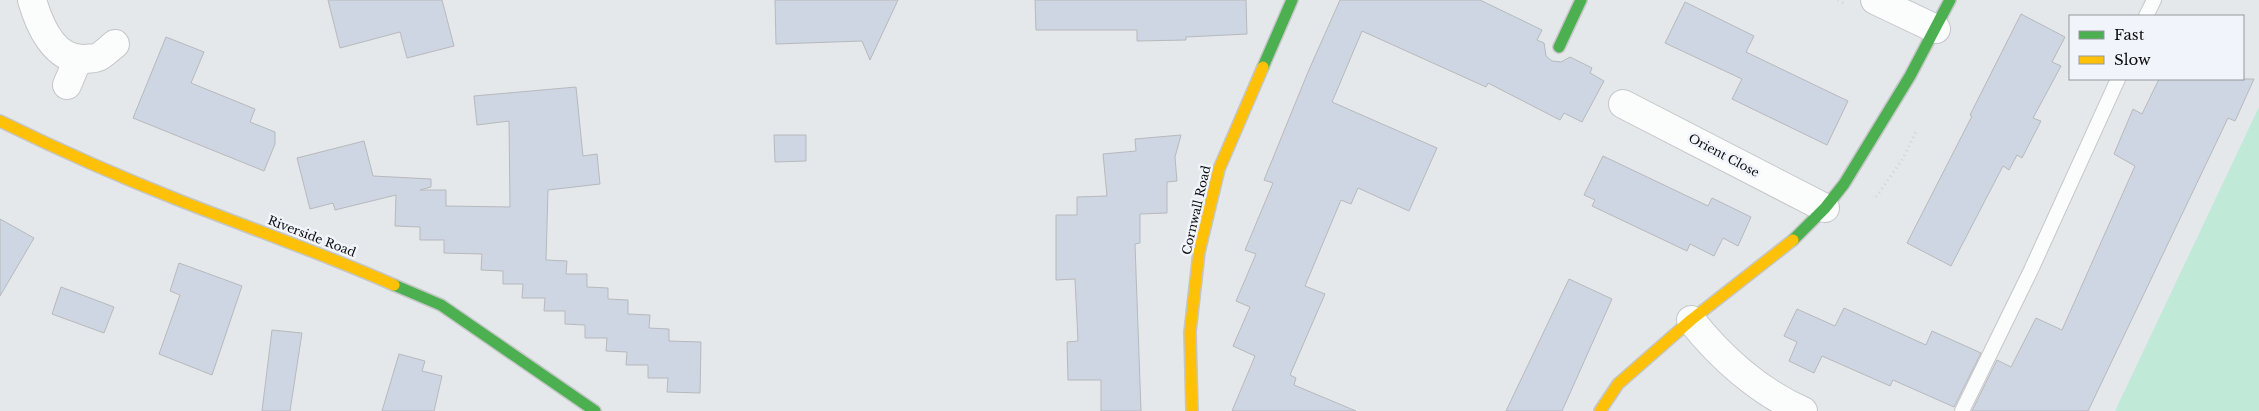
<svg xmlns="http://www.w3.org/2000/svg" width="2259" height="411" font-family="'Libre Baskerville',serif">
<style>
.green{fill:#c0e9d8}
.building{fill:#ced6e3;stroke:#b7b9bb}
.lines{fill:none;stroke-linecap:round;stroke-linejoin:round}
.lane-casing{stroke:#c4c6c8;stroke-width:16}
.street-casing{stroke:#c4c6c8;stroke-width:30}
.fast-casing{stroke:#c4c6c8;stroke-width:14}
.slow-casing{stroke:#c4c6c8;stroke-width:14}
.path{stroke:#d2d3d4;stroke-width:3;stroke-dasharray:1 4;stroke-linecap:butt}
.lane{stroke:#fbfcfc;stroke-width:14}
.street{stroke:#fbfcfc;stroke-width:28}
.fast{stroke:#4caf50;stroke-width:11}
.slow{stroke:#ffc107;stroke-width:11}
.labels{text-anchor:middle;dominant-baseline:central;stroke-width:5;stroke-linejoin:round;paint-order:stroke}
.street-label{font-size:12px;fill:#0c0d0f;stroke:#f1f4fa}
</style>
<rect width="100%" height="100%" fill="#e5e8eb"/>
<polygon class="green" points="2259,107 2259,411 2115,411"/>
<g class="building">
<polygon points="328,0 442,0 454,46 407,58 400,32 340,48"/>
<polygon points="775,0 898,0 870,60 862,41 776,44"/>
<polygon points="1035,0 1246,0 1247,34 1186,37 1186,40 1137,41 1137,30 1036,30"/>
<polygon points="1340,0 1480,0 1542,30 1537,40 1544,43 1546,56 1552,61 1561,62 1570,57 1592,68 1590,73 1604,81 1582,122 1564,113 1560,120 1488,83 1486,87 1362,31 1332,102 1437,148 1409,211 1358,188 1351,204 1341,200 1305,286 1325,294 1290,375 1296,378 1294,385 1356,411 1232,411 1255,356 1233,346 1250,307 1236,301 1256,254 1245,250 1273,183 1264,180 1308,72"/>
<polygon points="1685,2 1754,36 1746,52 1848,101 1827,145 1732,99 1742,79 1665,43"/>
<polygon points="2021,14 2065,37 2052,62 2061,66 2033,118 2041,121 2022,158 2017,155 2009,170 2003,166 1951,266 1907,243 1972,116 1970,115"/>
<polygon points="166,37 204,52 191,83 255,109 250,122 275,132 275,144 264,171 133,118"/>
<polygon points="2159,79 2254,79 2235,121 2228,118 2088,411 1972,411 1997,360 2011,367 2036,318 2062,330 2135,166 2114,154 2133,109 2142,114"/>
<polygon points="576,87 583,156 597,154 600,184 548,190 546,260 567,261 566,274 587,274 587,287 608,288 608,299 628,300 628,314 650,315 649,328 669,329 669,341 701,342 700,393 667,392 668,378 648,378 648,365 626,365 627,352 606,351 607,338 585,338 585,325 565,324 565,311 544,311 545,298 522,298 523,284 503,284 503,271 481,270 482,254 444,253 444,240 420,240 420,227 395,226 396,195 335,210 333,203 310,209 297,158 364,141 373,176 431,179 431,187 420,190 446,190 446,206 510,207 509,121 477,125 474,96"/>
<polygon points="774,135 806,135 806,161 775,162"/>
<polygon points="1181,135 1175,157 1177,181 1167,182 1167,213 1140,214 1140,243 1135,244 1141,411 1101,411 1101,380 1068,380 1067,342 1078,341 1075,279 1056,280 1056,215 1077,215 1077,197 1107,196 1103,154 1136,151 1135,139"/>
<polygon points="1603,156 1708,206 1712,198 1751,217 1738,246 1723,238 1714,256 1690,244 1687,251 1592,206 1595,200 1584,195"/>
<polygon points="0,219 34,238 0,296"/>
<polygon points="179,263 242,286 212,375 159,354 180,295 170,291"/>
<polygon points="1569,279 1612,299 1562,411 1506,411"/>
<polygon points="61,287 114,307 104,333 52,314"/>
<polygon points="1844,308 1926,345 1932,331 1981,353 1954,407 1893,380 1890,386 1822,356 1814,373 1789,361 1797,342 1784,336 1797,309 1835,326"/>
<polygon points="272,330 302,333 290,411 262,411"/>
<polygon points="399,354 425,361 422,371 442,376 434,411 382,411"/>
</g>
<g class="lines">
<g class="lane-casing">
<g id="lane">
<polyline points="2146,16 2154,0"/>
<polyline points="1962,411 2031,270 2118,79"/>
</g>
</g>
<g class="street-casing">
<g id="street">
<path d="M32 0C39 24 54 61 85 59 90 58 96 59 100 56 105 53 110 48 115 44"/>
<polyline points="1875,0 1936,29"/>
<polyline points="67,85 78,59"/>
<polyline points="1623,104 1825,208"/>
<path d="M1691 320C1720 357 1759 392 1803 411"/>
</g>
</g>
<g class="fast-casing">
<g id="fast">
<polyline points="1559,47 1581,0"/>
<polyline points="1263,67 1292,0"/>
<polyline points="1793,240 1825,208 1844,184 1910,76 1950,0"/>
<polyline points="394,285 441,305 595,411"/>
</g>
</g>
<g class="slow-casing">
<g id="slow">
<path d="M0 121C59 150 120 177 181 201 252 229 324 254 394 285"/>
<polyline points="1192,411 1190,332 1199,252 1219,169 1263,67"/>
<polyline points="1600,411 1618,384 1691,320 1793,240"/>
</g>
</g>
<g class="path">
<polyline points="1838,0 1845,4"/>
<polyline points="1876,197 1902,160 1917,130"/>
</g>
<use href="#lane" class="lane"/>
<use href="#street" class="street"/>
<use href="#fast" class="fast"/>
<use href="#slow" class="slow"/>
</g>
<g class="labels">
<g class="street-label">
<text transform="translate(1724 155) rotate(28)">Orient Close</text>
<text transform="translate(1196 210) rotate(-77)">Cornwall Road</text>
<text transform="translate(312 236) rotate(21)">Riverside Road</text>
</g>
</g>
<rect x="2069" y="15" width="175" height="65" fill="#f1f4fa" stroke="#95989c"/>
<rect x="2079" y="31" width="25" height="8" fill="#4caf50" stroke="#95989c"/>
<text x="2114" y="40" font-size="15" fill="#0c0d0f">Fast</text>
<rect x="2079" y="56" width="25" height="8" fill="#ffc107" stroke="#95989c"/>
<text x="2114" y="65" font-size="15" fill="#0c0d0f">Slow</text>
</svg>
